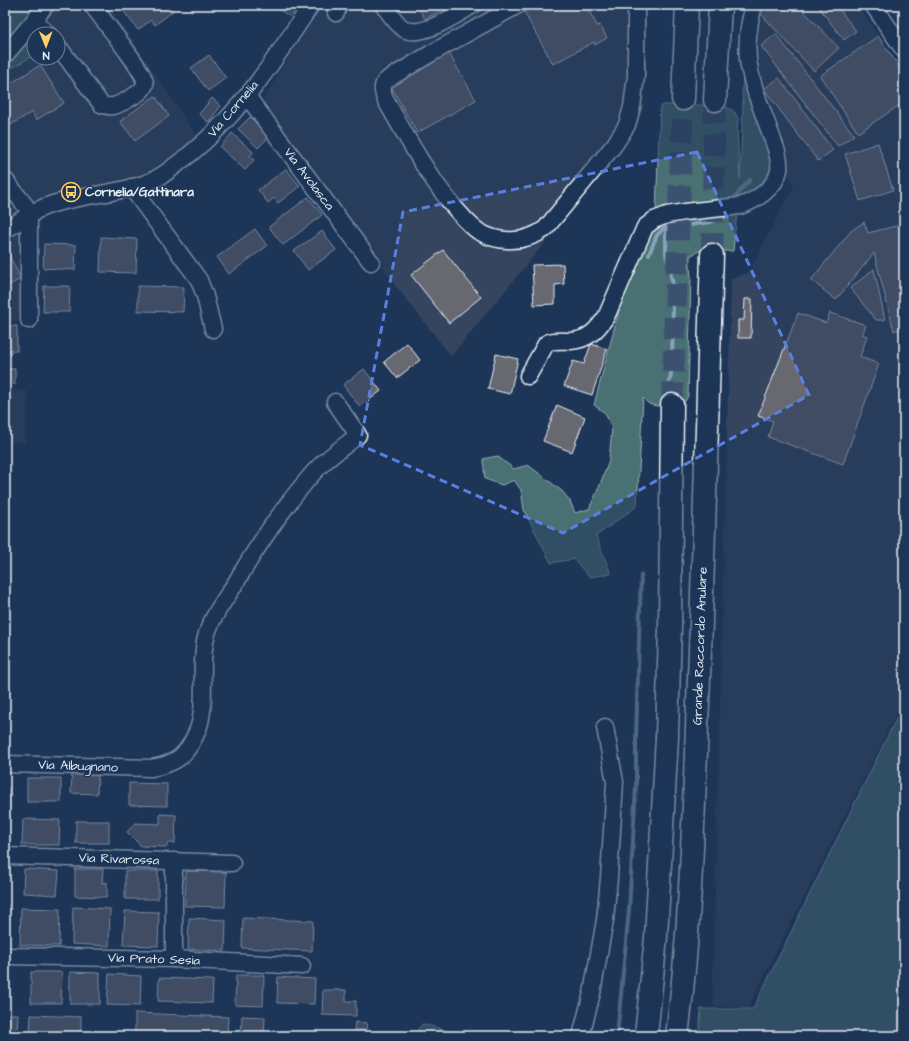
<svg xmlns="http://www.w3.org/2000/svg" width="909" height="1041" font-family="'Architects Daughter',sans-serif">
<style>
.built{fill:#34445f;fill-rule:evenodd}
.green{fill:#496f73;stroke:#98b0b6}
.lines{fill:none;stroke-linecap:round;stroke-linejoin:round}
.stream{stroke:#88a2ba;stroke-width:4}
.building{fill:#686771;stroke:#e8f1f8}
.highway-tunnel{stroke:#3b516f;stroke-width:22;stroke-dasharray:22 11;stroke-linecap:butt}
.minor-casing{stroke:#e8f1f8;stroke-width:19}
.highway-casing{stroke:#e8f1f8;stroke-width:25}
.minor{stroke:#1d3557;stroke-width:16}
.highway{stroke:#1d3557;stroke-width:22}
.minor-bridge-casing{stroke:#e8f1f8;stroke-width:19;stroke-linecap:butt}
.minor-bridge{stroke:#1d3557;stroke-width:16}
.marked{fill:none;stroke:#5a7fe2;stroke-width:3;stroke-dasharray:8 5;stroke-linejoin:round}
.labels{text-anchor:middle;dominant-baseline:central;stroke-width:3;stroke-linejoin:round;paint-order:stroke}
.street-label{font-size:13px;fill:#e8f1f8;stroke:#1d3557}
.poi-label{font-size:13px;font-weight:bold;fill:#e8f1f8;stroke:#1d3557;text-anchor:start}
</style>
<rect width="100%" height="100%" fill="#1d3557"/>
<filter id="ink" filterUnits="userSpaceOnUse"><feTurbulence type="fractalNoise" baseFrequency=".025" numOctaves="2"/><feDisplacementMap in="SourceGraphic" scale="8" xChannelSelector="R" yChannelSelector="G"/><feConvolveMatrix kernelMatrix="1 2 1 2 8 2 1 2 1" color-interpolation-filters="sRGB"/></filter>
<g filter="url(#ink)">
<g class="built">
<path d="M5 5H109L198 138 137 180 5 221ZM34 34H58V58H34Z"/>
<polygon points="321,5 646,5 647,42 644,105 637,127 624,147 451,356 395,285 262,103 278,74"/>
<polygon points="766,5 858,5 904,74 904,699 748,1008 712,1006 731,279 748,273 794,185 785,169 759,78 756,39"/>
<polygon points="888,5 904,5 904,29 893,11"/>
<polygon points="25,229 23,322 5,321 5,240"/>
<polygon points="5,390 28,391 25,443 5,442"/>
</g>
<g class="green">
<polygon points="5,5 59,5 34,32 25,40 34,53 34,55 5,72"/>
<polygon points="271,5 298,5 290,17"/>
<polygon points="743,68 764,132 761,134 764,139 766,138 774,173 749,197 656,213 660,107 663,105 714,105 726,107 734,111 738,118 737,130 740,179 743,103 742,95"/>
<polygon points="738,214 736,221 733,251 699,251 690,256 690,266 691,278 688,396 683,405 657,406 649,404 643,398 637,506 596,536 611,574 589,577 574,559 551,563 524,510 521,490 514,480 502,485 485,479 483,459 497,456 514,469 528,465 562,491 570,501 575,513 589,509 599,487 609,461 612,428 605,413 594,405 622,299 648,234 660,225 667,221"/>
<polygon points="904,703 904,1036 699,1036 701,1009 753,1009"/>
<polygon points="422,1024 458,1033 458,1036 413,1036"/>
</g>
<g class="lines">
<g class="stream">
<polyline points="731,202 745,185 750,180"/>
<polyline points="649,254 657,235 663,229 710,222 724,217"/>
<polyline points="665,390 670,380 672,367 673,305 673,285 666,254 666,228"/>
<polyline points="617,1036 629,910 636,785 636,737 641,575"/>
</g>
</g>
<g class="building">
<polygon points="126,5 168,5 173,11 155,25 151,20 138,30 121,8"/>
<polygon points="417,5 451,5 425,19"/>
<polygon points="537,5 586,5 597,26 600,25 607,38 595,45 594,42 553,64 524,12"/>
<polygon points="768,5 798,5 839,48 814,71 760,13"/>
<polygon points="817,5 836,5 856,31 844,40"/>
<polygon points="776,34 854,135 838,146 761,46"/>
<polygon points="878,36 904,74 904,102 858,133 820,76"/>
<polygon points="447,50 476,100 417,133 389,83"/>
<polygon points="209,55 226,78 208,91 191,68"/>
<polygon points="40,65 64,103 36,120 32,112 9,126 5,119 5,87"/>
<polygon points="779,78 833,150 818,161 764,89"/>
<polygon points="155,96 169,116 135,141 120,121"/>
<polygon points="212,98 221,106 208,122 199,114"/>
<polygon points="250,117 270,136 258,148 238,129"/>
<polygon points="232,133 253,152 250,156 254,160 245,170 220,147"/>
<polygon points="878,143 893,190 860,201 845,154"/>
<polygon points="286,169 300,186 278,203 274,198 268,203 258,190"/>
<polygon points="308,197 322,215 283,245 269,227"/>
<polygon points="864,222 868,233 904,224 904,328 894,331 874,253 836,300 811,280 851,231"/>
<polygon points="255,229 267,246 229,274 217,257"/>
<polygon points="322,231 336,250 308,270 294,251"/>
<polygon points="101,237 137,239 136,273 100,272"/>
<polygon points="44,244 76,245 75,270 43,268"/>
<polygon points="443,250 481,297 449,323 411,275"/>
<polygon points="7,251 21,279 5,287 5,252"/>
<polygon points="563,264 564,284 555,285 555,304 534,305 532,265"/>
<polygon points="874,269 885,320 876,320 850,288"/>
<polygon points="44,286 70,286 69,312 43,312"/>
<polygon points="138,286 184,287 183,312 138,311"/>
<polygon points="745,299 752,299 751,338 738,338 738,320 744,320"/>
<polygon points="798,313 826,323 830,313 863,324 866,326 862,334 867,336 860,357 879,364 843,464 768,437 773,421 758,416"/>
<rect x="5" y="326" width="12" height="25"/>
<polygon points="407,343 420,360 397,378 384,362"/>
<polygon points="591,344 607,349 592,395 564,386 573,361 584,364"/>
<polygon points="496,354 518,359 510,394 488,389"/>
<rect x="5" y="369" width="10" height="15"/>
<polygon points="364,369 381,391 360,407 343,385"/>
<polygon points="557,405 585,417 572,452 543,441"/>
<polygon points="72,771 98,772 97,794 71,793"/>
<rect x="27" y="778" width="34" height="24"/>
<polygon points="129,783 167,784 167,806 129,805"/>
<polygon points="5,788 9,788 8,831 5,831"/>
<polygon points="160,814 176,815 175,843 167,843 167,847 141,846 127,832 135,823 160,824"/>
<polygon points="23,819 60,820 59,845 22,845"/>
<rect x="76" y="821" width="33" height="22"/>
<polygon points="5,869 7,869 6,894 5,894"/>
<polygon points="24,869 59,871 57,895 23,893"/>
<polygon points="75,869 103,869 102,883 107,882 107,897 75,896"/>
<rect x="125" y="871" width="33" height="28"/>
<polygon points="186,871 226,872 225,907 185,906"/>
<polygon points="5,905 8,905 7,943 5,943"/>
<polygon points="73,907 110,909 109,946 72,944"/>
<polygon points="21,908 60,909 59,946 20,945"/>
<polygon points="125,911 159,912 158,946 123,945"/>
<polygon points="189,918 226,920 225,951 188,949"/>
<polygon points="243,918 313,921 312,951 242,948"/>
<polygon points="31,972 62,972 61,1003 31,1003"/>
<polygon points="70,972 100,973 100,1004 70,1004"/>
<polygon points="109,974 141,976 140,1006 107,1005"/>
<polygon points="236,975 264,975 263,1006 235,1005"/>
<polygon points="278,977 315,979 314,1004 277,1003"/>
<polygon points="159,978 213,980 212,1003 158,1001"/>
<polygon points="323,990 346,990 346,1001 356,1001 356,1016 322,1015"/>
<polygon points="135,1013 228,1017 227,1036 143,1036 143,1034 135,1033"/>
<polygon points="5,1014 18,1014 17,1036 5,1036"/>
<polygon points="31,1015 81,1017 81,1036 30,1036"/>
<polygon points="242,1016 265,1017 264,1036 241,1036"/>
<polygon points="355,1022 367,1023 366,1030 354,1030"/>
</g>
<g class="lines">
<g class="highway-tunnel">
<polyline points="712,255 715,100"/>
<polyline points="672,405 683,99"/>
</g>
<g class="minor-casing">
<g id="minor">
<path d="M383 5C388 11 397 25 404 29 421 39 457 14 473 5"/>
<path d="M518 5 430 54 388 79C381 84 382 91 385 99 406 136 427 175 454 207 462 216 469 225 478 231 499 244 525 243 545 229L615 144 627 125 632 107 636 76V5"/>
<polyline points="873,5 904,50"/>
<polyline points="336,13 339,5"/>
<polyline points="34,21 48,34"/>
<path d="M58 46 101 104C110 109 118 105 127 100 133 96 143 92 145 84 147 74 100 16 92 5"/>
<polyline points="5,55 34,21 45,5"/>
<polyline points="247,96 371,262"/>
<polyline points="5,180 32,214"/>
<polyline points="131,187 199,280 205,296 213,329"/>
<path d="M740 206C755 201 776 188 779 170 781 158 773 141 769 129 762 110 754 91 750 71 745 51 748 25 754 5"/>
<path d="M5 230C19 222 32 211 47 206 81 194 118 195 151 181 162 177 172 168 181 161 236 120 274 61 311 5"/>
<polyline points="29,320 29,215"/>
<path d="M528 376 546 344 549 342C557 340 564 341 571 341 588 340 597 330 606 317L645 227 654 220"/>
<path d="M5 764 151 768C176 764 186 756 196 734 209 707 198 667 206 637 211 618 224 601 235 584 253 553 272 524 294 496 303 485 312 473 322 464 333 454 346 445 358 435L335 402"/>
<polyline points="5,856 232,863"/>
<polyline points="5,956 174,959 302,966"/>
<polyline points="174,959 174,861"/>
<polyline points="581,1036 592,993 605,920 609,878 615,782 605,727"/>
</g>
</g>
<g class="highway-casing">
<g id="highway">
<polyline points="683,99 687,5"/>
<polyline points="715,100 720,5"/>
<polyline points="646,1036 656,937 667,737 670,627 672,405"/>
<path d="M677 1036C690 933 693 830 697 726 704 569 707 412 712 255"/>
</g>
</g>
<use href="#minor" class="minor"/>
<use href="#highway" class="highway"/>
<g class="minor-bridge-casing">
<polyline id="minor-bridge" points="654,220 667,215 685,212 740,206"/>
</g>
<use href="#minor-bridge" class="minor-bridge"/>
</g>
</g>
<path d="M0 0H909V1041H0ZM697 152 809 395 563 533 360 445 403 212Z" fill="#1d3557" fill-opacity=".55" fill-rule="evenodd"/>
<path class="marked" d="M697 152 809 395 563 533 360 445 403 212Z"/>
<defs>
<g id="bus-ring" transform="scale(1)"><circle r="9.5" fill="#1d3557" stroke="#ffd166" stroke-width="1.5"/><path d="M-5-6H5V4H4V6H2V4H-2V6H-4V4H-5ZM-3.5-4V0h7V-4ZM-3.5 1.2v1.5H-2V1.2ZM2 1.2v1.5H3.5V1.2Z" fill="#ffd166"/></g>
</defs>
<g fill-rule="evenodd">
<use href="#bus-ring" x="71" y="192"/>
</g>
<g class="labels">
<g class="street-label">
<text transform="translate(233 109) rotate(-49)">Via Cornelia</text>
<text transform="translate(309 179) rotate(53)">Via Avolasca</text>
<text transform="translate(700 646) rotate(-88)">Grande Raccordo Anulare</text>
<text transform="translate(78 766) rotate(2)">Via Albugnano</text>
<text transform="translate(119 859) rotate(2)">Via Rivarossa</text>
<text transform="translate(154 959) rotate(2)">Via Prato Sesia</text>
</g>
<g class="poi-label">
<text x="85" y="192">Cornelia/Gattinara</text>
</g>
</g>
<rect width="909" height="1041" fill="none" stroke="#1d3557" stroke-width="20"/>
<rect x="10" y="10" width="889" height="1021" fill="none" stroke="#e8f1f8" stroke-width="1.5" filter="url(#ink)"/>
<g transform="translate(46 46) rotate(179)"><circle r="19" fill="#1d3557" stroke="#6e8097"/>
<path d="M0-3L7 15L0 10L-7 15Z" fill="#ffd166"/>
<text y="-6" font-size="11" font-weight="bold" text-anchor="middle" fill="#e8f1f8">N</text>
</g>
</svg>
